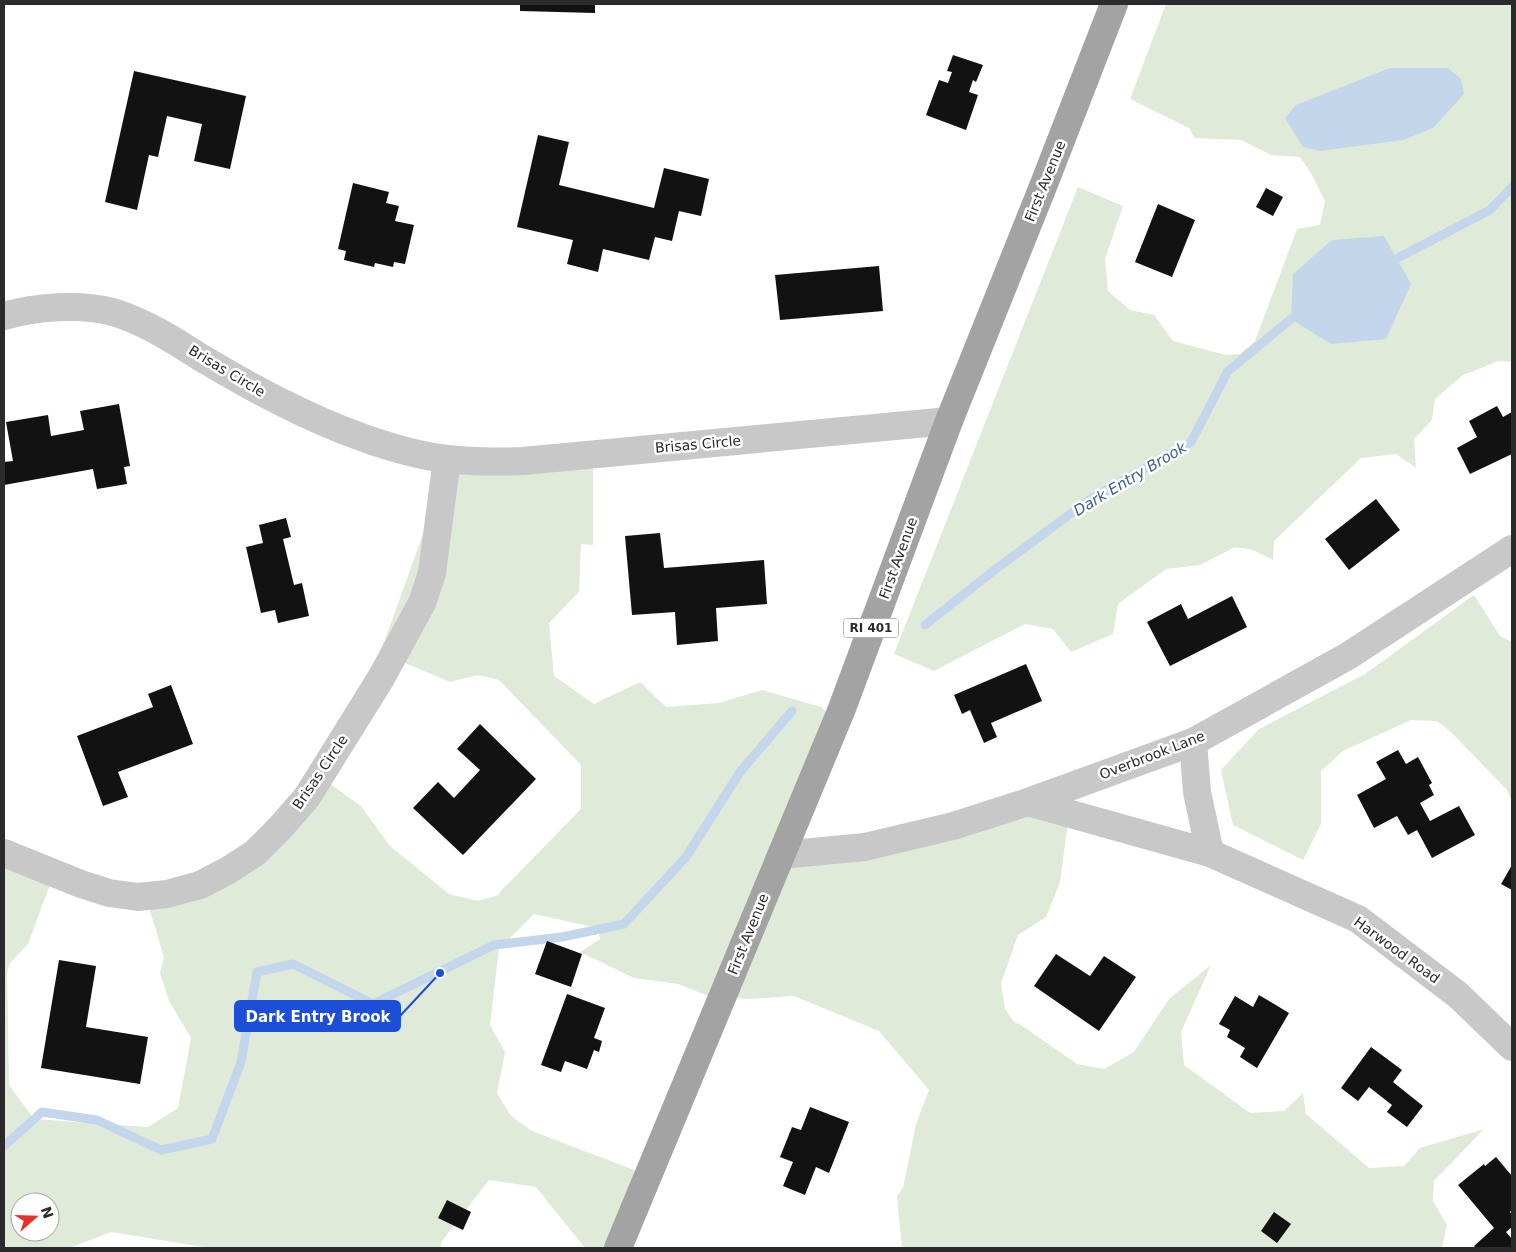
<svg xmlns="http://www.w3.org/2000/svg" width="1516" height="1252" font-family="'DejaVu Sans',sans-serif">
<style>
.green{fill:#dfead8;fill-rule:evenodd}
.water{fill:#c3d6eb}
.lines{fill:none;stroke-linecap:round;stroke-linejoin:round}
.stream{stroke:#c3d6eb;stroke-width:9}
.building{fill:#121212}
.street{stroke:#c8c8c8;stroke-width:28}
.primary{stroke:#a3a3a3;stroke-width:28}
.labels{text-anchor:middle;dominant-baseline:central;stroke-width:5;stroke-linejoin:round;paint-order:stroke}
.shield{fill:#fff;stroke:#6b6b6b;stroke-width:1}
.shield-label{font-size:12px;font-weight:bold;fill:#2b2b2b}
.street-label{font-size:14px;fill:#2b2b2b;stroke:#fff}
.water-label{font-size:15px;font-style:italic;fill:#38628f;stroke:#fff}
.leader{fill:none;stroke:#1d4ed8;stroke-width:2}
.callout-dot{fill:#1d4ed8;stroke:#fff;stroke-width:2}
.callout{fill:#1d4ed8;stroke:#1d4ed8;stroke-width:2}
.callout-label{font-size:15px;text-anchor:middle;font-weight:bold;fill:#fff}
</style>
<rect width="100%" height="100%" fill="#fff"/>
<g class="green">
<polygon points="1166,4 1512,4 1512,362 1499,361 1463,375 1435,399 1432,420 1414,439 1416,468 1396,454 1361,458 1274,541 1273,560 1253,550 1235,547 1200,565 1166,569 1118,604 1113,634 1071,652 1053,629 1025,624 934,671 894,654 1078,187 1123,206 1105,259 1108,291 1130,310 1154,315 1173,341 1226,355 1240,354 1255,341 1297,229 1320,225 1325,201 1311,173 1300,157 1271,155 1241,140 1195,138 1189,128 1130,99"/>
<path d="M593 457V545L581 544 579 592 549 623 554 676 594 704 640 682 666 707 719 703 762 690 821 707 829 715 785 851 1055 789 1068 822 1060 882 1046 917 1018 935 1001 983 1005 1009 1014 1022 1021 1025 1077 1064 1104 1069 1134 1052 1169 999 1211 965 1181 1032 1184 1065 1250 1113 1284 1111 1303 1093 1306 1114 1369 1168 1404 1166 1420 1148 1484 1129 1434 1181 1433 1201 1447 1225 1442 1248H902L897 1196 903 1188 916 1124 929 1090 879 1031 794 996 749 999 716 997 713 998 678 984 634 978 580 952 600 939 598 928 534 914 499 949 490 1025 505 1052 497 1093 511 1116 532 1131 642 1173 617 1248H585L536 1187 489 1180 442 1241 440 1248H210L111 1232 69 1248H4V855L52 879 28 944 10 963 7 973 9 1085 34 1119 148 1127 178 1108 191 1038 169 1001 160 973 164 957 144 891 202 872 229 858 284 806 313 772 361 806 390 846 449 894 477 901 499 895 500 892 581 809V765L499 680 478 675 450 682 384 654 382 648 446 470ZM20 1202H50V1232H20Z"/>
<polygon points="1474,595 1500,636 1512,642 1512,802 1507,790 1452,733 1437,721 1411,720 1343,751 1321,771 1321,824 1303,860 1233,825 1221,770 1259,729 1365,674"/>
</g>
<g class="water">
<polygon points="1390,68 1448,68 1461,79 1464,94 1433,128 1403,140 1320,151 1303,147 1285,118 1296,105"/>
<polygon points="1384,236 1411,284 1386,339 1331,344 1291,319 1293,274 1332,240"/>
</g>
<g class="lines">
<g class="stream">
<polyline points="1386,264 1490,210 1512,187"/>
<polyline points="925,625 992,572 1089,500 1191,442 1228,371 1291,319 1301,313"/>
<polyline points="4,1146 42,1112 97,1120 161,1150 212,1139 241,1062 257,972 293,964 373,1004 494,945 562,937 624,924 686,857 740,772 792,711"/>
</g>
</g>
<g class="building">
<polygon points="520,4 595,4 595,13 520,11"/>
<polygon points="953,55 983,65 976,82 973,80 969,92 978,95 966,130 926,115 939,80 948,83 952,72 947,71"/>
<polygon points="134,71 246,96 230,169 194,161 202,124 167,116 158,157 149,155 137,210 105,202"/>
<polygon points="538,135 569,142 559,185 654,208 664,168 709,179 701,216 679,211 672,241 655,237 649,260 603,249 598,272 567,264 573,240 517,227"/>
<polygon points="353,183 389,192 386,203 399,206 395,221 414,225 405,264 394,262 393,267 375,263 374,267 344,260 346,251 338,249"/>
<polygon points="1266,188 1283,197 1273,216 1256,207"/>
<polygon points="1158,204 1195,220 1172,277 1135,262"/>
<polygon points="879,266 883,311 780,320 775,275"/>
<polygon points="119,404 130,466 124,467 127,484 97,489 93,469 4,485 4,462 13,461 6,422 48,415 51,436 84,430 80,411"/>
<polygon points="1497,406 1503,417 1512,412 1512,454 1470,474 1457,448 1477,437 1469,421"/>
<polygon points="1376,499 1400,530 1349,570 1325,539"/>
<polygon points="286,518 291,537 283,539 294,585 302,583 309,616 278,623 275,610 261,613 246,547 263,543 259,525"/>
<polygon points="660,533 664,568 764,560 767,604 716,608 718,641 677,645 675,612 632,615 625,536"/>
<polygon points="1232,596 1247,627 1170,666 1147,622 1181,604 1188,619"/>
<polygon points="1026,664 1042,701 991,723 997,737 984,743 970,710 962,714 954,695"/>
<polygon points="171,685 193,744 118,772 128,797 103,806 77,736 153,707 148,694"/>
<polygon points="480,724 536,779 463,855 413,808 438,782 454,798 480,770 457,749"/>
<polygon points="1398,750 1406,764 1418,757 1432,783 1429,785 1434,795 1420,803 1430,821 1459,806 1475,835 1432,858 1417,830 1408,835 1397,816 1374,828 1357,795 1386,779 1376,762"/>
<polygon points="1512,865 1512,890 1501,884"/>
<polygon points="547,941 582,954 571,987 535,974"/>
<polygon points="1056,954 1090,976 1104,956 1136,977 1099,1031 1034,986"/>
<polygon points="59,960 96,966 86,1027 148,1037 140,1084 41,1068"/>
<polygon points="567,994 605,1008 594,1038 602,1041 599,1052 594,1050 587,1069 565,1061 561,1072 541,1065"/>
<polygon points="1259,995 1289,1013 1257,1068 1240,1057 1245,1048 1227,1037 1230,1030 1219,1024 1235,996 1253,1007"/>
<polygon points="1371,1047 1402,1070 1393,1082 1423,1106 1407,1127 1387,1112 1392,1105 1369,1087 1358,1101 1341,1088"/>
<polygon points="810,1107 849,1122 829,1173 816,1167 805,1195 783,1186 793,1162 780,1157 792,1127 801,1130"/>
<polygon points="1496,1157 1512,1176 1512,1209 1510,1212 1512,1215 1512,1227 1506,1232 1512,1239 1512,1248 1476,1248 1474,1246 1494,1228 1458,1185 1484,1164 1485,1166"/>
<polygon points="447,1200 471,1212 463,1230 438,1218"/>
<polygon points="1274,1212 1291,1224 1277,1243 1261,1231"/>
</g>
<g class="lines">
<g class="street">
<path d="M4 316C35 307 80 303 113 312 145 322 172 339 200 357 227 373 254 389 283 403 330 427 395 453 447 459 473 462 498 462 523 461L949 421"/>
<polyline points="1193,742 1197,792 1210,853"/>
<polyline points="1028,802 1210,853 1358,919 1458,995 1512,1047"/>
<polyline points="4,853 81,884 109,893 138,897 167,894 200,885 227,871 255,853 280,828 307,797 381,678 422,603 432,573 447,459"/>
<polyline points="781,855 865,847 953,826 1028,802 1193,742 1348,656 1512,549"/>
</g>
<polyline class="primary" points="618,1248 841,711 949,421 1044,184 1114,4"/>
</g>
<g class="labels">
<rect class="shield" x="843.5" y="618.5" width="55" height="19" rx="4"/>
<g class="shield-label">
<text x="871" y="628">RI 401</text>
</g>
<g class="street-label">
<text transform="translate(1045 181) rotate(-68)">First Avenue</text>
<text transform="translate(227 371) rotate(31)">Brisas Circle</text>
<text transform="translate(698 444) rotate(-5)">Brisas Circle</text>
<text transform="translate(898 558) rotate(-70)">First Avenue</text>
<text transform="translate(1152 755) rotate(-21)">Overbrook Lane</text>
<text transform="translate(320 772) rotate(-56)">Brisas Circle</text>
<text transform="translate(748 934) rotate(-68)">First Avenue</text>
<text transform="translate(1397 950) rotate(36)">Harwood Road</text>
</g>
<g class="water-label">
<text transform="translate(1130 479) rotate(-31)">Dark Entry Brook</text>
</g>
</g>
<path class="leader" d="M440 973L400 1016"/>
<circle class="callout-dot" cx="440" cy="973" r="5"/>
<rect class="callout" x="235" y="1001" width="165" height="30" rx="5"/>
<g class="callout-label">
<text x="318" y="1022">Dark Entry Brook</text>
</g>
<rect width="1516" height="1252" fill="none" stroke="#2b2b2b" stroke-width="10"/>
<g transform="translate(35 1217) rotate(70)"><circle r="24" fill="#ffffff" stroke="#aaaaaa"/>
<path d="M0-4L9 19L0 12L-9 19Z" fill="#e93127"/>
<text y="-8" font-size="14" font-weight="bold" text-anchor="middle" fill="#2b2b2b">N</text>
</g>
</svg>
